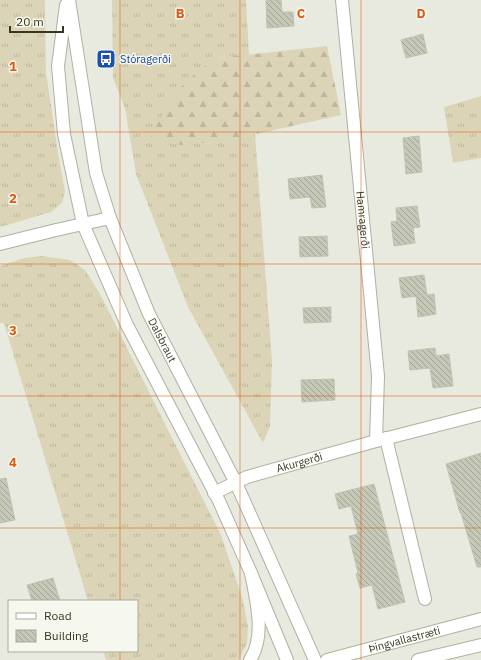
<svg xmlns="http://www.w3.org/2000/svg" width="481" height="660" font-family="'IBM Plex Sans',sans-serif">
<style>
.grass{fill:url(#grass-tufts)}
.forest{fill:url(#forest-firs)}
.building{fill:url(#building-back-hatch);stroke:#c1c3b1}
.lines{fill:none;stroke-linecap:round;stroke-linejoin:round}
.minor-casing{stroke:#aeb1a2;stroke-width:14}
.tertiary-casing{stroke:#aeb1a2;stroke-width:14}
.secondary-casing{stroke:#adb29b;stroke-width:14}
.minor{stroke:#fff;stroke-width:12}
.tertiary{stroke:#fff;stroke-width:12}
.secondary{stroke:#fff;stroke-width:12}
.grid{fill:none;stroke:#df570d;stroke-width:1;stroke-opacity:0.55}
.labels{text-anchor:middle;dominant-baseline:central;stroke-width:3;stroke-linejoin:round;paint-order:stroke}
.transit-label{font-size:11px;fill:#164399;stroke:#f6f7ef;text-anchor:start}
.street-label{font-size:11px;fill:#323920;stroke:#f6f7ef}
.grid-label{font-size:13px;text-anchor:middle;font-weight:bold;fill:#df570d;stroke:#f6f7ef;stroke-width:3;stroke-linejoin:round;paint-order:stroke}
</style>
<defs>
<pattern id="grass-tufts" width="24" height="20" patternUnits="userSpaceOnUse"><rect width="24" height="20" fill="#dbd4b7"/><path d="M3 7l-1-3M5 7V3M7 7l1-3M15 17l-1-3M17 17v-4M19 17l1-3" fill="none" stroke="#bcb79d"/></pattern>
<pattern id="forest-firs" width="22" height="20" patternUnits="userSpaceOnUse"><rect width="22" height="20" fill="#dbd4b7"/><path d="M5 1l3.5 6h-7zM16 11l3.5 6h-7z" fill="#bcb79d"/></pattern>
<pattern id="building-back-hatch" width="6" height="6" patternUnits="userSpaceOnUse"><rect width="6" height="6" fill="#c5c7b7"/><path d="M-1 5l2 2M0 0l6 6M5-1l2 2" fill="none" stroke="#a1a394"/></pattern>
</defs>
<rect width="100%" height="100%" fill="#e9eadf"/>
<g class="grass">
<polygon points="0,0 45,0 46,72 58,153 65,191 62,203 51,212 0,227"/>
<polygon points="112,0 246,0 249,55 216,58 225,141 255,134 272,361 270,426 263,443 188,307 136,174 125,108 113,78"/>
<polygon points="481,96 481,158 453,163 444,107"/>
<polygon points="42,256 70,260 85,270 100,294 160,414 221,535 243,600 248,627 247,643 239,660 106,660 103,651 137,651 137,601 88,601 4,323 0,323 0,266 24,258"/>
</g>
<polygon class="forest" points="327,46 341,115 225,141 181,145 149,139 174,94 197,72 216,58"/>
<g class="building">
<polygon points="266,0 281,0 282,12 293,12 294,26 267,28"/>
<polygon points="423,34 427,53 406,58 401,40"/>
<polygon points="419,136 422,172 406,174 403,138"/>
<polygon points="322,175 326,207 312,208 310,197 290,199 288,179"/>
<polygon points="417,206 420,227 413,228 415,243 394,246 391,222 397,221 396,208"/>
<polygon points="327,236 328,256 300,257 299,237"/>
<polygon points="424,275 427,295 434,294 436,314 418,317 416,296 424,295 402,298 399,278"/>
<polygon points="331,307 331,322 304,323 303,308"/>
<polygon points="435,348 436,356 449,354 453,386 433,388 430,368 410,370 408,351"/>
<polygon points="334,379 335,400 302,402 301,380"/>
<polygon points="481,453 481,567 477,567 461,513 460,513 446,464"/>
<polygon points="6,478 15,520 0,523 0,479"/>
<polygon points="374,484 405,602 378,609 372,585 360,588 356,574 358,573 349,536 358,534 351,506 339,509 335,494"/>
<polygon points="53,578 60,601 32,601 27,585"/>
</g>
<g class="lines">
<g class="minor-casing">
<g id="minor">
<path id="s1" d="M342 0 378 376 376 441"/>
<polyline points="0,244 56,230 110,218"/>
<polyline points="386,438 425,599"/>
<path id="s2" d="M214 493 247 477 376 441 481 414"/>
</g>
</g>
<g class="tertiary-casing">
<g id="tertiary">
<path id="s3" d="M69 0 96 173 110 218 149 314 236 483 315 660"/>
<polyline points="66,5 58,66 64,134 83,224 127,325 219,501 251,573 287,660"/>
</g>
</g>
<g class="secondary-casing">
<g id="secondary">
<path d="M250 660C266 636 256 599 251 573"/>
<path id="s4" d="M327 660 481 619"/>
<polyline points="418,660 481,645"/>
</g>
</g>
<use href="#minor" class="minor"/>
<use href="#tertiary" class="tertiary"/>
<use href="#secondary" class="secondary"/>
</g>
<path class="grid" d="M120 0V601M240 0V660M361 0V660M0 132H481M0 264H481M0 396H481M0 528H481M120 651V660"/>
<defs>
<g id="bus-square" transform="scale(1)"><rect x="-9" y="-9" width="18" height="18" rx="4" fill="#1a4fb4" stroke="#f6f7ef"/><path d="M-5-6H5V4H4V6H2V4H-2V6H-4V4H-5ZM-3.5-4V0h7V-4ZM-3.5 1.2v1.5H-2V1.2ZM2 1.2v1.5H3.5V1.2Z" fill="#fff"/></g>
</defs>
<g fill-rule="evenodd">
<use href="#bus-square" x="106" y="59"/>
</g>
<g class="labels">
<g class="transit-label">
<text x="120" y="59">Stóragerði</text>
</g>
<g class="street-label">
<text stroke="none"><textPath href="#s1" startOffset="221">Hamragerði</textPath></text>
<text stroke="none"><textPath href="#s3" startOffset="355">Dalsbraut</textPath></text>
<text stroke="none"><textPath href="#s2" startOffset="91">Akurgerði</textPath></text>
<text stroke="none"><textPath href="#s4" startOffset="80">Þingvallastræti</textPath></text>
</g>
</g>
<g class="grid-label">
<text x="180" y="18">B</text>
<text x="301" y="18">C</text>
<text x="421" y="18">D</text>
<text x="13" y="71">1</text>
<text x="13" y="203">2</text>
<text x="13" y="335">3</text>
<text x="13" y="467">4</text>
</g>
<rect x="8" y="600" width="130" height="52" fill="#f6f7ef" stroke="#a8ab9c"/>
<rect x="16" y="613" width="20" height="6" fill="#ffffff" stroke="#a8ab9c"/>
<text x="44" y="620" font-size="12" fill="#323920">Road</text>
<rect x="16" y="630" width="20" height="12" fill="url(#building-back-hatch)" stroke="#a8ab9c"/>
<text x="44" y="640" font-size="12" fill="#323920">Building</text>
<path d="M10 26v6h53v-6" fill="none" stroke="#323920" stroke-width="2"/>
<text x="16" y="26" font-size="12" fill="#323920" stroke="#f6f7ef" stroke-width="3" paint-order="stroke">20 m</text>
</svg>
